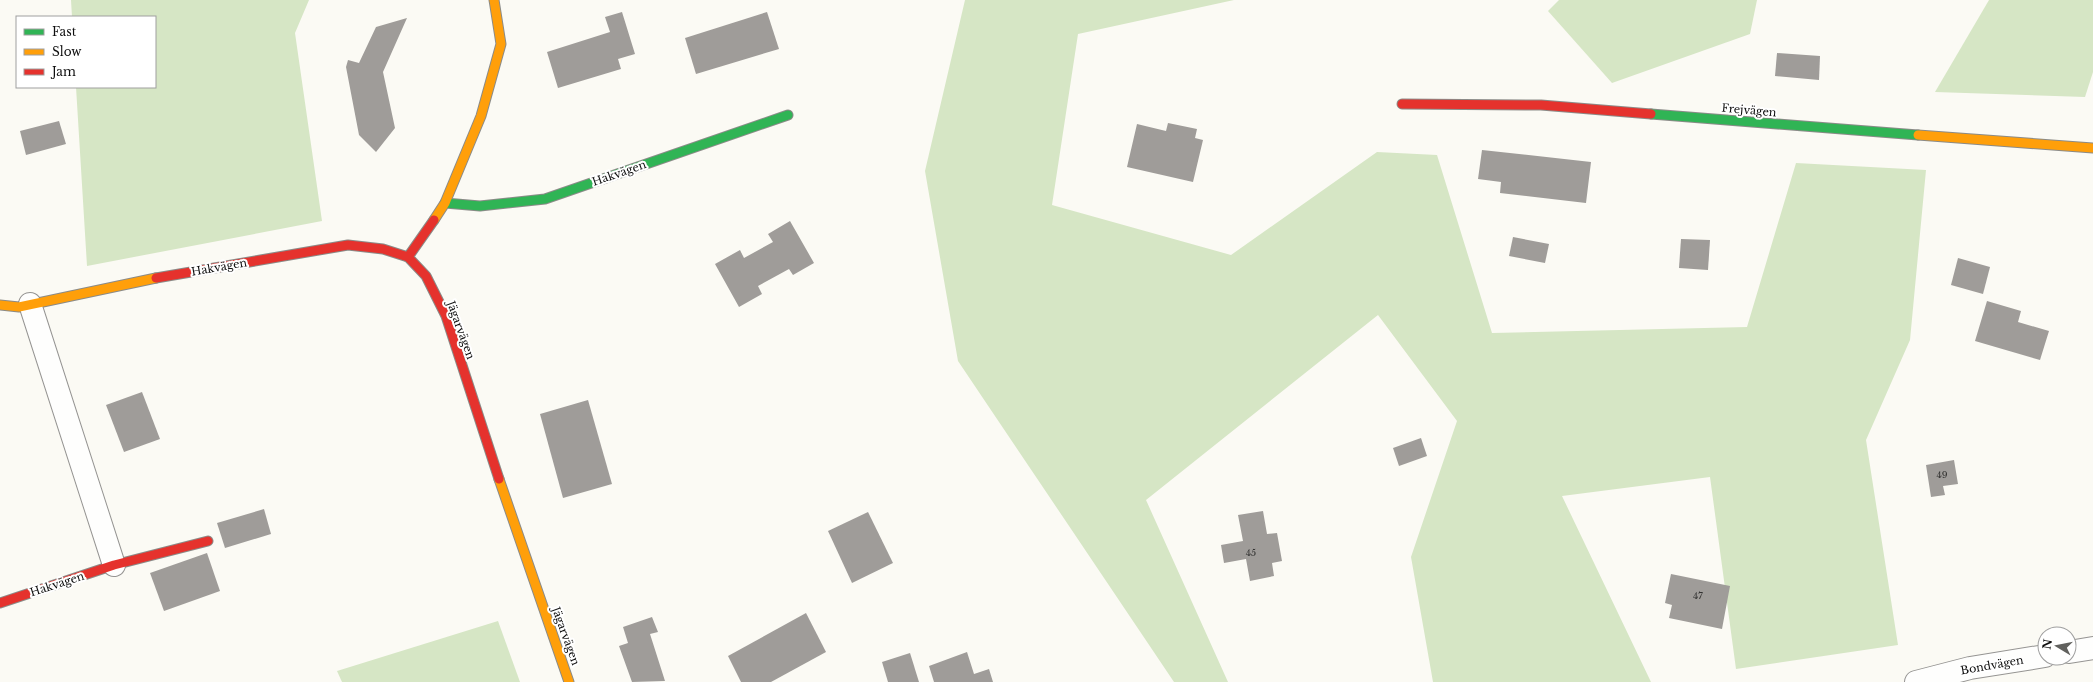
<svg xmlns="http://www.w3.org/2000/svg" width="2093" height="682" font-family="'Libre Baskerville',serif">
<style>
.forest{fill:#d6e6c5}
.building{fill:#9f9c99}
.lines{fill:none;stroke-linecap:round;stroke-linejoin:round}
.street-casing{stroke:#959492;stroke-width:24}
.fast-casing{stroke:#8b8b88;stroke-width:11}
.slow-casing{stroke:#8b8b88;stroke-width:11}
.jam-casing{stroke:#8b8b88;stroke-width:11}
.street{stroke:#fefefd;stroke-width:22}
.fast{stroke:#30b455;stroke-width:9}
.slow{stroke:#ff9f0a;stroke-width:9}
.jam{stroke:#e5322d;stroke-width:9}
.labels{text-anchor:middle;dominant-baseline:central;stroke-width:4;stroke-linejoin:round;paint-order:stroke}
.number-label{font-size:9px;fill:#323231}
.street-label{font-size:11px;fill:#0e0e0e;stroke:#fff}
</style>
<rect width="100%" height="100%" fill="#fbfaf4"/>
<g class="forest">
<polygon points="71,0 309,0 295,33 322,221 87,266 76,87 155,87 155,17 72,17"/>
<polygon points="965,0 1234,0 1078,34 1052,205 1231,255 1377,152 1437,155 1492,333 1747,327 1796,163 1926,170 1910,340 1866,440 1898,645 1736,669 1710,477 1562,496 1651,682 1433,682 1411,557 1457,421 1378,315 1146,500 1228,682 1174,682 958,361 925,171"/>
<polygon points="1559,0 1757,0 1750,34 1612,83 1548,11"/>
<polygon points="1989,0 2093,0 2093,72 2085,97 1935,92"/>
<polygon points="498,621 520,682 342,682 337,671"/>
</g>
<g class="building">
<polygon points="622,12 635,54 618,59 621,69 558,88 547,52 610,32 605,17"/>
<polygon points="767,12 779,49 696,74 685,38"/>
<polygon points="407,18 383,72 395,128 376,152 359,135 346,67 348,60 359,63 376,27"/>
<polygon points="1777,53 1820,56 1819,80 1775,76"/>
<polygon points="59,121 66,144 26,155 20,131"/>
<polygon points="1168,123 1197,129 1195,138 1203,140 1193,182 1127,167 1137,124 1166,131"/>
<polygon points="1482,150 1591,162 1586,203 1500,193 1501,182 1478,179"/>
<polygon points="790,221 814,263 793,275 789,269 758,286 762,294 739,307 715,264 740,250 744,258 773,242 768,234"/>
<polygon points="1513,237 1549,244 1545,263 1509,256"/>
<polygon points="1681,239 1710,240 1708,270 1679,268"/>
<polygon points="1958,258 1990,267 1983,294 1951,285"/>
<polygon points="1987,301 2021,311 2018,322 2049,331 2040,360 1975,341"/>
<polygon points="142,392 160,439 124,452 106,405"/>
<polygon points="588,400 612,484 563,498 540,414"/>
<polygon points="1421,438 1427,456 1399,466 1393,448"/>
<polygon points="1954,460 1958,484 1943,486 1945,495 1931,497 1926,465"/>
<polygon points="264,509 271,534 225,548 217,523"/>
<polygon points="1263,511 1267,534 1277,533 1282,561 1272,563 1274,576 1250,581 1246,559 1224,563 1221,545 1243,541 1238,515"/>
<polygon points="868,512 893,563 852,583 828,531"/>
<polygon points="207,553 220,591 164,611 150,573"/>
<polygon points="1671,574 1730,586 1722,629 1669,618 1672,605 1665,603"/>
<polygon points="806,613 826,652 771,682 741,682 728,656"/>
<polygon points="652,617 658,632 650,634 665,681 632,682 619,646 628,643 623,627"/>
<polygon points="967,652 974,674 989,669 993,682 934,682 929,666"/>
<polygon points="910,653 919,682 888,682 882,662"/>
</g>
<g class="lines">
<g class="street-casing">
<g id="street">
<polyline points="30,304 114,565"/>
<polyline points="2069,652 2093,648"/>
<polyline points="1916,682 1970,668 2045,656"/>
</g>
</g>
<g class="fast-casing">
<g id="fast">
<polyline points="1651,114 1918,135"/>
<polyline points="445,203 480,206 545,199 788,115"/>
</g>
</g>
<g class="slow-casing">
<g id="slow">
<polyline points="1918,135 2093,148"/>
<polyline points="434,220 445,203 481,116 501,44 494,0"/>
<polyline points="0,305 19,307 156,278"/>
<polyline points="499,479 569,682"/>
</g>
</g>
<g class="jam-casing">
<g id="jam">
<polyline points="1402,104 1541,105 1651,114"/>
<polyline points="434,220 408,257 426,276 446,316 499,479"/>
<polyline points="156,278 348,245 383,249 408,257"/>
<polyline points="0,603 114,565 208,541"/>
</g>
</g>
<use href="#street" class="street"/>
<use href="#fast" class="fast"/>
<use href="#slow" class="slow"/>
<use href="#jam" class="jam"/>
</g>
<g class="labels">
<g class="number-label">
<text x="1942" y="474">49</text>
<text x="1251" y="552">45</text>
<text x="1698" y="595">47</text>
</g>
<g class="street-label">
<text transform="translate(1749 110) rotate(5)">Frejvägen</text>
<text transform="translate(619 173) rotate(-19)">Hakvägen</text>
<text transform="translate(219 267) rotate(-10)">Hakvägen</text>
<text transform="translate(461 330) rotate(70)">Jägarvägen</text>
<text transform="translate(57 584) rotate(-18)">Hakvägen</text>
<text transform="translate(566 636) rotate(70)">Jägarvägen</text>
<text transform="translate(1992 665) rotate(-10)">Bondvägen</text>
</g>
</g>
<rect x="16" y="16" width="140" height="72" fill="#ffffff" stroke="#9f9f9f"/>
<rect x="24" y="29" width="20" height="6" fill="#30b455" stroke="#9f9f9f"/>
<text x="52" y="36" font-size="12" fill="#0e0e0e">Fast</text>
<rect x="24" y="49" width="20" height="6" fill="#ff9f0a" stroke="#9f9f9f"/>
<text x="52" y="56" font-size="12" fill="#0e0e0e">Slow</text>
<rect x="24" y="69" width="20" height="6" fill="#e5322d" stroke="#9f9f9f"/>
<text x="52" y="76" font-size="12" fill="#0e0e0e">Jam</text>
<g transform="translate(2057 646) rotate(280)"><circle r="19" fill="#ffffff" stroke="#9f9f9f"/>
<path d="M0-3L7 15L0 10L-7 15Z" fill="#61615e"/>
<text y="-6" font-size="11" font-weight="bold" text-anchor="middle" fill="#0e0e0e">N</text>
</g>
</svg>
